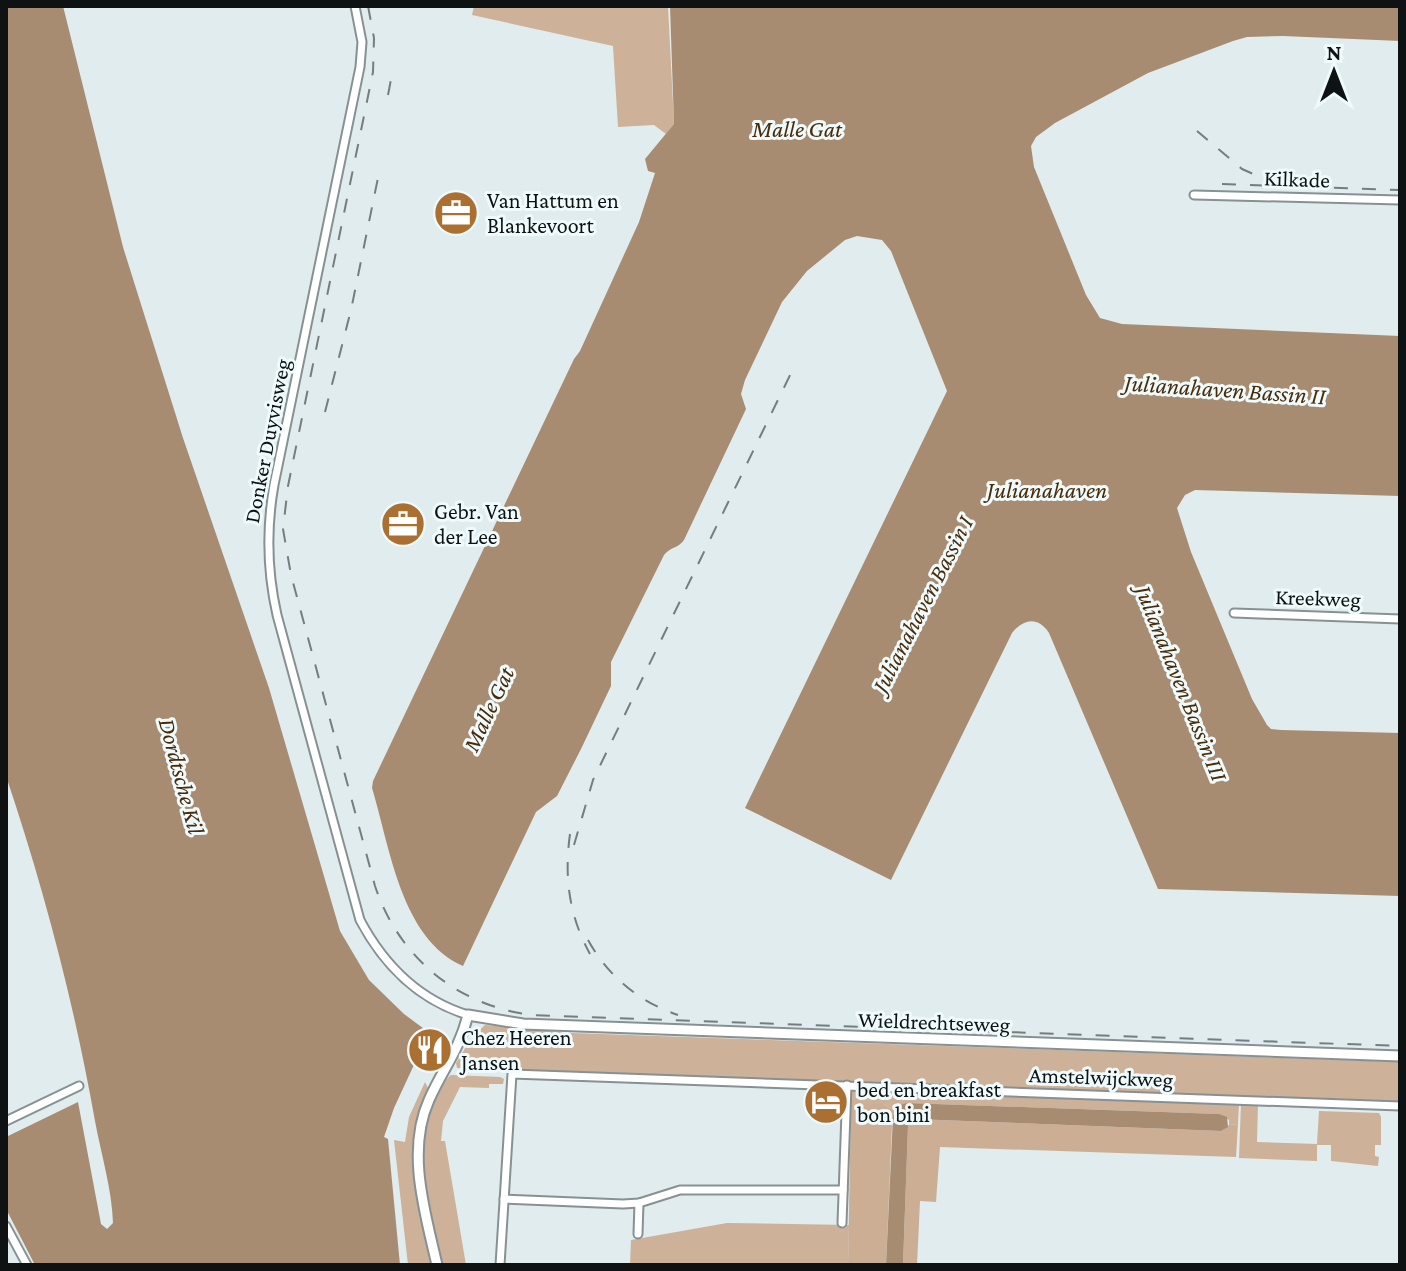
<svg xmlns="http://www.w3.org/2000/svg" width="1406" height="1271" font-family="'Crimson Pro',serif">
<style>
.green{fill:#cdb198}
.forest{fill:#ccae94}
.water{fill:#a88c72}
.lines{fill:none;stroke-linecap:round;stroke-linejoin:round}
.minor-casing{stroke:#879193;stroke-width:11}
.tertiary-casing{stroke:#879193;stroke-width:13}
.minor{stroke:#fff;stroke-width:7}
.tertiary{stroke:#fff;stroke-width:9}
.rail{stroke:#757d7f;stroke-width:2;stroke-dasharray:14 14;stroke-linecap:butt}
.labels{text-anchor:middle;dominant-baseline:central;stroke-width:6;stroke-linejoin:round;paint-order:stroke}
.street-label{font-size:22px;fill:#0e1213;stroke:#eefafb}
.poi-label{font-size:22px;fill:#0e1213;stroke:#eefafb;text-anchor:start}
.water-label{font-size:24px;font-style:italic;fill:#4a2b09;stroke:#eefafb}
</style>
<rect width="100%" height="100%" fill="#e0ecee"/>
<g class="green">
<polygon points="474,6 668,6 674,124 666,134 654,125 618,127 613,46 472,15"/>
<polygon points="485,1025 572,1033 1400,1062 1400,1103 457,1068 456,1063 472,1037"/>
<path d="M451 1075 500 1077 504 1079 503 1084H489V1088L460 1087 443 1121 441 1141H445L466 1265H442C430 1214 410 1140 438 1094 442 1087 446 1078 451 1075Z"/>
<path d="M425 1082 428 1088C401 1141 418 1208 432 1265H408L394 1140 405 1142 409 1117Z"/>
<polygon points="854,1089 1239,1103 1238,1124 1229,1125 1229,1120 1219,1114 907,1103 895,1110 883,1104 851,1104 851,1092"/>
<polygon points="1241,1103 1258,1103 1257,1142 1317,1144 1319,1111 1379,1113 1381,1117 1381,1145 1375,1145 1375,1156 1379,1157 1378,1166 1331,1161 1331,1145 1317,1145 1317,1161 1239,1158"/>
<polygon points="727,1223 849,1225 848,1265 630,1265 631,1240"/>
</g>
<g class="forest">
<polygon points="851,1104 883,1104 895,1110 892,1125 886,1265 848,1265"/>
<polygon points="914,1119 1221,1131 1229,1125 1238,1124 1236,1157 940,1147 936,1202 920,1201 917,1265 903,1265 908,1126"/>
</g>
<g class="water">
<path d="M6 6H63L123 247 183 438 269 688 340 931 369 980 404 1014 431 1034 419 1041 415 1048 419 1054 394 1108 384 1137 388 1139 400 1265H35L6 1209V1137L78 1102 101 1224 107 1229 113 1223C112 1189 101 1154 95 1121 74 1003 44 889 6 776Z"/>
<path d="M670 6H1400V41L1283 36 1247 37 1233 41 1148 73 1055 123 1036 137 1031 146 1034 167 1086 295 1100 318 1122 324 1400 336V496L1195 490 1185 495 1177 508 1191 552 1252 699 1267 725 1271 729 1281 730 1400 733V896L1158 889 1049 633C1038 616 1023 619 1012 633L891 880 745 808 947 391 891 251 882 240 857 236 845 240 807 271 782 302 745 380 741 394 746 409 684 540C679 548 670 547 664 555L611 662V686L581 749 557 796 536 812 463 966C401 939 390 847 372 788L373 781 574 359 580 351 639 222 655 173 648 171 645 159 674 124Z"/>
<polygon points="907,1103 1219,1114 1227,1117 1228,1127 1221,1131 914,1119 908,1126 903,1265 886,1265 893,1116 900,1105"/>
</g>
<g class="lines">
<g class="minor-casing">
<g id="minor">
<path d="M355 6 362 42 360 67 274 485C266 530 267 571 277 615L360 920C384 965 419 1000 468 1015"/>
<polyline points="1194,195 1400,200"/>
<polyline points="1234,613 1400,619"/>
<polyline points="6,1121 79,1086"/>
<polyline points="504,1199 623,1204 639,1203 680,1190 843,1190"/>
<polyline points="842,1223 847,1085"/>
<polyline points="6,1226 27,1265"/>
<polyline points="638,1234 639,1203"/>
<polyline points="500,1265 512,1074 1400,1106"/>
</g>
</g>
<g class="tertiary-casing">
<path id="tertiary" d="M437 1265C425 1212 406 1151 429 1100 443 1068 459 1051 468 1015L523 1024 1400 1056"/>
</g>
<use href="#minor" class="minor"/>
<use href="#tertiary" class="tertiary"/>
<g class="rail">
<path d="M368 6 374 38 373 72 288 486 283 529 291 575 375 886C399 958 457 1005 531 1015L1400 1046"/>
<polyline points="388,95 392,74"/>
<polyline points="1197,131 1242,169 1269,181"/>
<polyline points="1222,184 1400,190"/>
<polyline points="325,412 351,310 380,168"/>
<path d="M570 834C564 877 569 916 590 954"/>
<polyline points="574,845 593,780 793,369"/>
<path d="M588 940C608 976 639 1002 678 1015"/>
</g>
</g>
<defs>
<g id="office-disc" transform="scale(2.3)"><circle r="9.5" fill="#ab6f31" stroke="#eefafb"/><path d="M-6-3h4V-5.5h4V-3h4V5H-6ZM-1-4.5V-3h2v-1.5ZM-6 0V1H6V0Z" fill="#fff"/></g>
<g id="restaurant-disc" transform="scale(2.3)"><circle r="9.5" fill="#ab6f31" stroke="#eefafb"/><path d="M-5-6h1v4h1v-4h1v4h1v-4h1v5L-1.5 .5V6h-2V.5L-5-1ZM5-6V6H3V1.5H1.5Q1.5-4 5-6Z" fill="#fff"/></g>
<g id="hotel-disc" transform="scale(2.3)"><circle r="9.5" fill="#ab6f31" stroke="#eefafb"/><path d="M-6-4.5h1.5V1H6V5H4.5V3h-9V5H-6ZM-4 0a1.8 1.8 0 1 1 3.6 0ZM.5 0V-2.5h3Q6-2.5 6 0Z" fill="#fff"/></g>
</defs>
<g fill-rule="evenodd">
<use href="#office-disc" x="456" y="213"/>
<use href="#office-disc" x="403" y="524"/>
<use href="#restaurant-disc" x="430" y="1050"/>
<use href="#hotel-disc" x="826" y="1102"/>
</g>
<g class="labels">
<g class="street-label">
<text transform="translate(1297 179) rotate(2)">Kilkade</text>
<text transform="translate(267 441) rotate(-79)">Donker Duyvisweg</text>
<text transform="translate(1318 598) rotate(2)">Kreekweg</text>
<text transform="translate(934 1022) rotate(2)">Wieldrechtseweg</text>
<text transform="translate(1101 1077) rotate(2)">Amstelwijckweg</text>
</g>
<g class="poi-label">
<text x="487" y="200">Van Hattum en<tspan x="487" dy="25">Blankevoort</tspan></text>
<text x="434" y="511">Gebr. Van<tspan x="434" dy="25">der Lee</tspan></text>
<text x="461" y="1037">Chez Heeren<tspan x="461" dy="25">Jansen</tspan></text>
<text x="857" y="1089">bed en breakfast<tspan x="857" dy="25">bon bini</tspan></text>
</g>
<g class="water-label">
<text x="797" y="128">Malle Gat</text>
<text transform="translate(1225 389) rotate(4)">Julianahaven Bassin II</text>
<text x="1047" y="489">Julianahaven</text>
<text transform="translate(922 604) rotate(-63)">Julianahaven Bassin I</text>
<text transform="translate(1182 683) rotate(68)">Julianahaven Bassin III</text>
<text transform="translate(488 709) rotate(-65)">Malle Gat</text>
<text transform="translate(182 776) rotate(75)">Dordtsche Kil</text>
</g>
</g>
<rect width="1406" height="1271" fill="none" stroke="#0e1213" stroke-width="16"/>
<g transform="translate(1334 72)" stroke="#eefafb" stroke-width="6" paint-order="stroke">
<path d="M0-6L14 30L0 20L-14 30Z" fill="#0e1213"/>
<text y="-12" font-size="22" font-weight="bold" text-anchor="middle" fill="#0e1213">N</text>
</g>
</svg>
